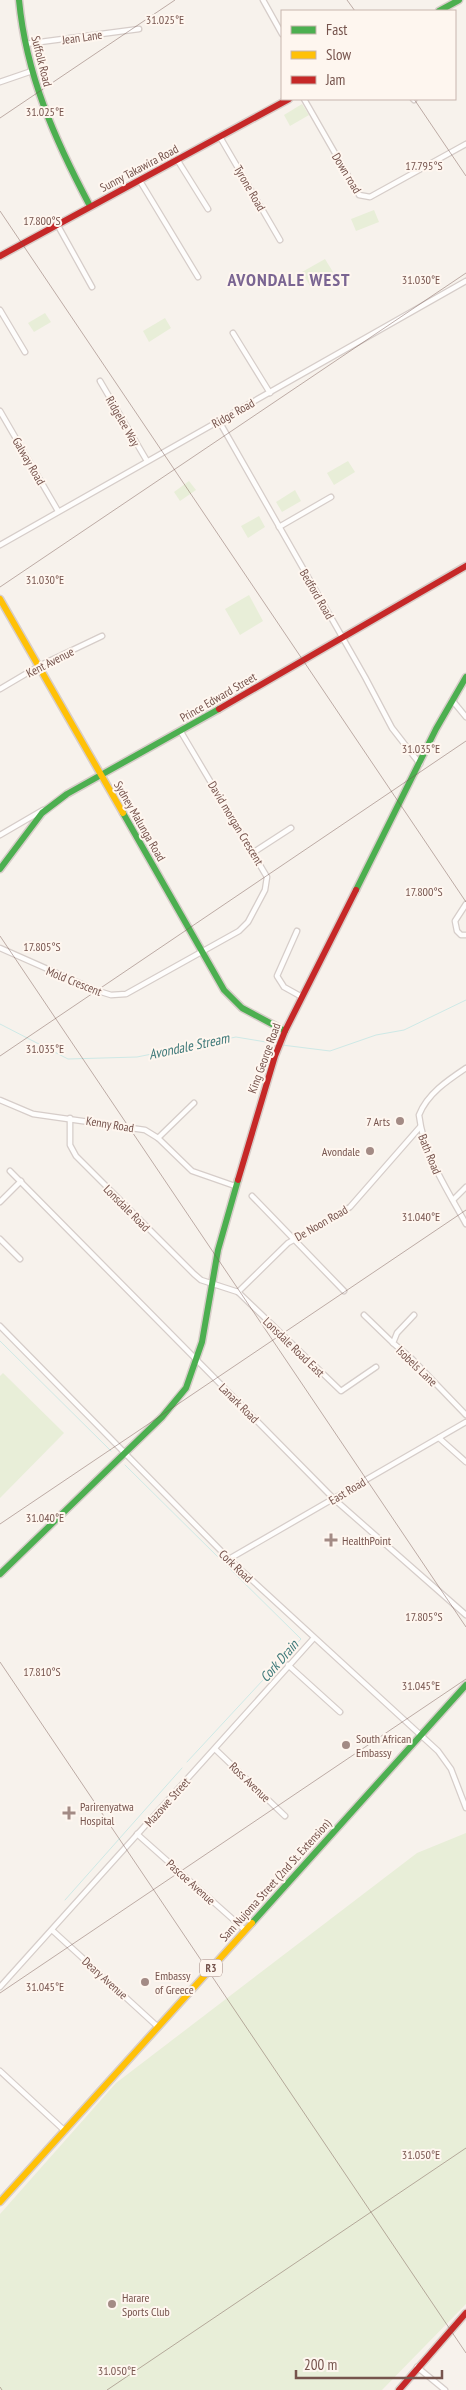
<svg xmlns="http://www.w3.org/2000/svg" width="466" height="2390" font-family="'PT Sans Narrow',sans-serif">
<style>
.green{fill:#e8eed8}
.lines{fill:none;stroke-linecap:round;stroke-linejoin:round}
.stream{stroke:#cee9e6;stroke-width:1}
.street-casing{stroke:#d6cdc9;stroke-width:7}
.fast-casing{stroke:#d8ceca;stroke-width:9}
.slow-casing{stroke:#d8ceca;stroke-width:9}
.jam-casing{stroke:#d8ceca;stroke-width:9}
.street{stroke:#fefdfc;stroke-width:4.5}
.fast{stroke:#4caf50;stroke-width:6}
.slow{stroke:#ffc107;stroke-width:6}
.jam{stroke:#c62828;stroke-width:6}
.ticks{fill:none;stroke:#76544d;stroke-width:1;stroke-opacity:0.45}
.poi-dot{fill:#a38b85;stroke:#fef6ef;stroke-width:2}
.labels{text-anchor:middle;dominant-baseline:central;stroke-width:4;stroke-linejoin:round;paint-order:stroke}
.shield{fill:#fef6ef;stroke:#9f857e;stroke-width:1}
.shield-label{font-size:11px;font-weight:bold;fill:#76544d}
.street-label{font-size:12px;fill:#76544d;stroke:#fef6ef}
.poi-label{font-size:12px;fill:#76544d;stroke:#fef6ef;text-anchor:start}
.water-label{font-size:14px;font-style:italic;fill:#407a7a;stroke:#fef6ef}
.district-label{font-size:18px;font-weight:bold;letter-spacing:1px;fill:#7a6592;stroke:#fef6ef}
.ticks-label{font-size:12px;text-anchor:middle;fill:#76544d;stroke:#fef6ef;stroke-width:4;stroke-linejoin:round;paint-order:stroke}
</style>
<rect width="100%" height="100%" fill="#f7f2ec"/>
<g class="green">
<polygon points="302,104 309,115 290,126 284,115"/>
<polygon points="374,210 379,222 356,231 351,219"/>
<polygon points="325,259 333,272 310,286 302,272"/>
<polygon points="45,313 51,322 34,332 28,323"/>
<polygon points="165,318 171,328 149,342 143,331"/>
<polygon points="348,461 355,472 334,485 327,473"/>
<polygon points="189,481 196,490 180,501 174,492"/>
<polygon points="295,490 301,501 282,512 276,502"/>
<polygon points="259,516 265,527 248,538 241,526"/>
<polygon points="249,595 263,621 240,635 225,609"/>
<polygon points="3,1373 64,1433 0,1498 0,1376"/>
<polygon points="466,1833 466,2304 382,2390 0,2390 0,2214 116,2083 417,1853"/>
</g>
<g class="lines">
<g class="stream">
<polyline points="0,1024 68,1059 137,1057 236,1037 278,1044"/>
<polyline points="282,1045 330,1051 376,1035 404,1030 466,1000"/>
<polyline points="0,1341 111,1451"/>
<polyline points="125,1465 222,1561"/>
<polyline points="187,1762 301,1639 224,1563"/>
<polyline points="65,1900 182,1768"/>
</g>
<g class="street-casing">
<g id="street">
<polyline points="263,0 282,34"/>
<polyline points="25,44 139,29"/>
<polyline points="0,82 32,71"/>
<polyline points="304,99 359,195 370,197 466,144"/>
<polyline points="413,99 414,100"/>
<polyline points="220,137 280,240"/>
<polyline points="178,161 208,209"/>
<polyline points="140,181 198,277"/>
<polyline points="57,224 92,287"/>
<polyline points="0,310 25,352"/>
<polyline points="233,333 270,393"/>
<polyline points="100,381 147,461"/>
<polyline points="0,411 58,511"/>
<polyline points="219,421 365,677 392,728 420,764"/>
<polyline points="279,527 331,497"/>
<polyline points="0,545 466,281"/>
<polyline points="0,689 39,666 102,636"/>
<polyline points="452,700 466,717"/>
<polyline points="0,835 43,810"/>
<polyline points="254,852 291,828"/>
<polyline points="466,904 455,921 457,931 461,935 466,935"/>
<polyline points="297,931 277,976 284,987 302,997"/>
<polyline points="0,948 95,990 111,995 126,994 239,931 248,922 265,890 267,877 181,732"/>
<path d="M466 1068C448 1080 427 1094 419 1115 424 1156 447 1189 466 1224"/>
<polyline points="0,1100 33,1114 145,1130 158,1138 192,1171 235,1186"/>
<polyline points="70,1118 70,1145 76,1156 194,1274 201,1280 238,1292 341,1391 376,1367"/>
<polyline points="158,1138 194,1103"/>
<polyline points="10,1171 334,1499 466,1615"/>
<polyline points="252,1196 344,1291"/>
<polyline points="453,1200 466,1187"/>
<polyline points="0,1202 21,1181"/>
<polyline points="0,1239 20,1259"/>
<polyline points="238,1292 288,1243 334,1218 350,1207 420,1127"/>
<polyline points="364,1315 393,1343"/>
<polyline points="414,1315 397,1333 393,1343 412,1359 466,1415"/>
<polyline points="0,1326 229,1559 438,1751 451,1769 466,1808"/>
<polyline points="439,1438 466,1462"/>
<polyline points="229,1559 466,1422"/>
<polyline points="288,1665 340,1712"/>
<polyline points="215,1749 285,1816"/>
<polyline points="137,1834 245,1930"/>
<polyline points="52,1930 158,2027"/>
<polyline points="0,1987 313,1639"/>
<polyline points="0,2071 65,2131"/>
<polyline points="417,2367 445,2390"/>
</g>
</g>
<g class="fast-casing">
<g id="fast">
<path d="M19 0C26 75 55 140 90 206"/>
<polyline points="439,11 459,0"/>
<polyline points="123,813 224,990 242,1008 285,1031"/>
<polyline points="0,869 42,813 67,794 219,709"/>
<polyline points="356,890 436,729 466,677"/>
<polyline points="0,1574 162,1417 186,1388 202,1342 218,1250 238,1180"/>
<polyline points="252,1923 466,1685"/>
</g>
</g>
<g class="slow-casing">
<g id="slow">
<polyline points="0,599 123,813"/>
<polyline points="0,2202 252,1923"/>
</g>
</g>
<g class="jam-casing">
<g id="jam">
<polyline points="0,256 289,99"/>
<polyline points="219,709 466,566"/>
<polyline points="238,1180 275,1056 285,1031 356,890"/>
<polyline points="399,2390 466,2313"/>
</g>
</g>
<use href="#street" class="street"/>
<use href="#fast" class="fast"/>
<use href="#slow" class="slow"/>
<use href="#jam" class="jam"/>
</g>
<path class="ticks" d="M347 0 355 11M414 99 466 176M0 118 175 0M0 211 466 902M0 587 466 273M0 936 466 1627M0 1056 466 741M0 1524 466 1210M0 1662 466 2353M0 1993 466 1679M0 2387 2 2390M107 2390 466 2148"/>
<g class="poi-dot">
<circle cx="400" cy="1121" r="5"/>
<circle cx="370" cy="1151" r="5"/>
<path d="M328.5 1532.5h5v5h5v5h-5v5h-5v-5h-5v-5h5z"/>
<circle cx="346" cy="1745" r="5"/>
<path d="M66.5 1805.5h5v5h5v5h-5v5h-5v-5h-5v-5h5z"/>
<circle cx="145" cy="1982" r="5"/>
<circle cx="112" cy="2304" r="5"/>
</g>
<g class="labels">
<rect class="shield" x="200" y="1959.5" width="22" height="17" rx="4"/>
<g class="shield-label">
<text x="211" y="1968">R3</text>
</g>
<g class="street-label">
<text transform="translate(82 37) rotate(-8)">Jean Lane</text>
<text transform="translate(42 61) rotate(76)">Suffolk Road</text>
<text transform="translate(139 168) rotate(-28)">Sunny Takawira Road</text>
<text transform="translate(347 173) rotate(59)">Down road</text>
<text transform="translate(250 188) rotate(60)">Tyrone Road</text>
<text transform="translate(233 413) rotate(-29)">Ridge Road</text>
<text transform="translate(123 421) rotate(60)">Ridgelee Way</text>
<text transform="translate(29 461) rotate(60)">Galway Road</text>
<text transform="translate(317 594) rotate(60)">Bedford Road</text>
<text transform="translate(50 662) rotate(-27)">Kent Avenue</text>
<text transform="translate(218 697) rotate(-30)">Prince Edward Street</text>
<text transform="translate(140 821) rotate(60)">Sydney Malunga Road</text>
<text transform="translate(236 823) rotate(59)">David morgan Crescent</text>
<text transform="translate(74 981) rotate(22)">Mold Crescent</text>
<text transform="translate(264 1058) rotate(-70)">King George Road</text>
<text transform="translate(110 1124) rotate(9)">Kenny Road</text>
<text transform="translate(430 1154) rotate(68)">Bath Road</text>
<text transform="translate(127 1208) rotate(45)">Lonsdale Road</text>
<text transform="translate(321 1223) rotate(-30)">De Noon Road</text>
<text transform="translate(294 1347) rotate(44)">Lonsdale Road East</text>
<text transform="translate(417 1366) rotate(44)">Isobels Lane</text>
<text transform="translate(239 1403) rotate(45)">Lanark Road</text>
<text transform="translate(347 1491) rotate(-31)">East Road</text>
<text transform="translate(236 1566) rotate(44)">Cork Road</text>
<text transform="translate(250 1782) rotate(44)">Ross Avenue</text>
<text transform="translate(167 1802) rotate(-48)">Mazowe Street</text>
<text transform="translate(275 1880) rotate(-48)">Sam Nujoma Street (2nd St. Extension)</text>
<text transform="translate(191 1882) rotate(42)">Pascoe Avenue</text>
<text transform="translate(105 1978) rotate(42)">Deary Avenue</text>
</g>
<g class="poi-label">
<text x="390" y="1121" text-anchor="end">7 Arts</text>
<text x="360" y="1151" text-anchor="end">Avondale</text>
<text x="342" y="1540">HealthPoint</text>
<text x="356" y="1738">South African<tspan x="356" dy="14">Embassy</tspan></text>
<text x="80" y="1806">Parirenyatwa<tspan x="80" dy="14">Hospital</tspan></text>
<text x="155" y="1975">Embassy<tspan x="155" dy="14">of Greece</tspan></text>
<text x="122" y="2297">Harare<tspan x="122" dy="14">Sports Club</tspan></text>
</g>
<g class="water-label">
<text transform="translate(189 1046) rotate(-12)">Avondale Stream</text>
<text transform="translate(279 1661) rotate(-49)">Cork Drain</text>
</g>
<g class="district-label">
<text x="289" y="279">AVONDALE WEST</text>
</g>
</g>
<g class="ticks-label">
<text x="165" y="24">31.025°E</text>
<text x="45" y="116">31.025°E</text>
<text x="424" y="170">17.795°S</text>
<text x="42" y="225">17.800°S</text>
<text x="421" y="284">31.030°E</text>
<text x="45" y="584">31.030°E</text>
<text x="421" y="753">31.035°E</text>
<text x="424" y="896">17.800°S</text>
<text x="42" y="951">17.805°S</text>
<text x="45" y="1053">31.035°E</text>
<text x="421" y="1221">31.040°E</text>
<text x="45" y="1522">31.040°E</text>
<text x="424" y="1621">17.805°S</text>
<text x="42" y="1676">17.810°S</text>
<text x="421" y="1690">31.045°E</text>
<text x="45" y="1991">31.045°E</text>
<text x="421" y="2159">31.050°E</text>
<text x="117" y="2375">31.050°E</text>
</g>
<rect x="281" y="10" width="175" height="90" fill="#fef6ef" stroke="#c8b5ae"/>
<rect x="291" y="26" width="25" height="8" fill="#4caf50" stroke="#c8b5ae"/>
<text x="326" y="35" font-size="15" fill="#76544d">Fast</text>
<rect x="291" y="51" width="25" height="8" fill="#ffc107" stroke="#c8b5ae"/>
<text x="326" y="60" font-size="15" fill="#76544d">Slow</text>
<rect x="291" y="76" width="25" height="8" fill="#c62828" stroke="#c8b5ae"/>
<text x="326" y="85" font-size="15" fill="#76544d">Jam</text>
<path d="M296 2370v8h146v-8" fill="none" stroke="#76544d" stroke-width="2.5"/>
<text x="304" y="2370" font-size="15" fill="#76544d" stroke="#fef6ef" stroke-width="4" paint-order="stroke">200 m</text>
</svg>
